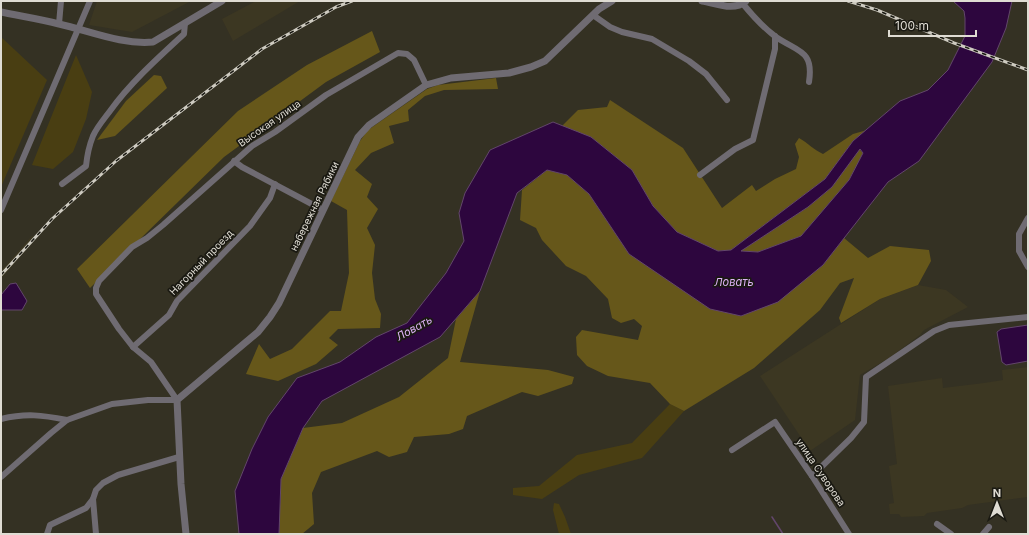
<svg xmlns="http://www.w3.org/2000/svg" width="1029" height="535" font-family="Inter,sans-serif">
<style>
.built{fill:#3c3722}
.green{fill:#493e12}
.forest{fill:#66571a}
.water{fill:#2d063e;stroke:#62466b;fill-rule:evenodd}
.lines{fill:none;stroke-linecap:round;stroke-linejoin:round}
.stream{stroke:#62466b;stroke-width:1.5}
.minor{stroke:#6f6b72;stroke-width:6}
.tertiary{stroke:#6f6b72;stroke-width:7}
.rail-casing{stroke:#cecbc1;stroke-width:3}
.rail{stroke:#1a1912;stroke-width:1.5;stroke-dasharray:4.5;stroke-linecap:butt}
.labels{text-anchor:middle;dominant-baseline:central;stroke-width:3.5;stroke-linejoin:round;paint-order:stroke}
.street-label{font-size:10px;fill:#dfdcd3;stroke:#1a1912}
.water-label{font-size:11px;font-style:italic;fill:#dfb3f8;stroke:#1a1912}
</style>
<rect width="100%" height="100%" fill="#343123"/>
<g class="built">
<polygon points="97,1 191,1 132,32 89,25"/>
<polygon points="256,1 300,1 233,41 222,19"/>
<polygon points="32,236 36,238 1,279 1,271"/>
<polygon points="918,285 946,290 968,307 924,330 920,335 889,358 860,375 855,420 810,451 760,376 880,299"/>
<polygon points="1028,367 1028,497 968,505 962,508 927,513 924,516 901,517 899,514 890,514 889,504 894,503 889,466 897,464 888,386 942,378 943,388 984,383 1003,380 1002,370"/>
</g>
<g class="green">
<polygon points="1,37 47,80 1,187"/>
<polygon points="76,55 92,92 86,119 73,152 53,169 32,165"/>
<polygon points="670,404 684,411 642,458 579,475 542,499 513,495 513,488 539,486 577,455 632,443"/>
<polygon points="554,503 559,504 565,517 571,534 559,534 553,510"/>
</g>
<g class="forest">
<polygon points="372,31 380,52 326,82 224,157 90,288 77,269 238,111 307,65"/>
<polygon points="154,75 161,76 167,88 115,136 97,140 126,101"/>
<polygon points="496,78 498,89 444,90 425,96 408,110 409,121 389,126 394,143 371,153 355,170 372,184 367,197 378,209 367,228 375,245 372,273 375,299 381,314 380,328 338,329 329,338 338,345 316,364 278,381 246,374 259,344 270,359 292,349 330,311 341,311 349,273 347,210 331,201 360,141 368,130 427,89 438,85"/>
<path d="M610 100 683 148 722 208 752 185 756 191 775 179 796 169 799 157 795 144 799 138C808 143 814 150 823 154L853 134 867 130 853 141 825 179 731 250 718 251 677 232 653 206 632 170 591 137 562 126 578 110 607 107Z"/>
<polygon points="859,149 863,153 849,180 801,236 758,252 740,251 808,207 832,187"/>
<polygon points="547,170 567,175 589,194 629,254 741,316 778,301 823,265 844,238 868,258 890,246 929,250 931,261 918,285 880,299 841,323 839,318 854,278 840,283 820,310 754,368 684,411 670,404 650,383 608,376 587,366 577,355 576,337 582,330 638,340 642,326 634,319 621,323 612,318 608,299 586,276 566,266 542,240 536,228 520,220 522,190"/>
<polygon points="480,291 460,362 548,370 574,377 572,384 538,396 522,392 467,416 463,429 449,434 414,437 407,452 389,457 377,451 321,472 312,493 314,524 302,534 279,534 281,479 303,428 342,423 399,397 448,358 456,319"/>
</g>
<g class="water">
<path d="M953 1H1012L1006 28 992 62 919 161 888 182 823 265 778 302 741 316 710 309 629 254 589 194 567 175 547 170 517 193 480 291 440 337 322 401 303 428 281 479 279 534H239L235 491 252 449 268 417 297 378 340 362 376 337 407 323 446 273 464 241 459 213 465 193 490 150 553 122 591 137 632 170 653 206 677 232 718 251 731 250 825 179 853 141 900 101 928 90 948 70 965 36V18L964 11ZM860 149 863 153 849 180 801 236 758 252 741 251 808 207 832 187Z"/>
<polygon points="16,283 27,301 22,310 1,310 1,295 10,284"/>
<polygon points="1028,325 1028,361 1006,365 1002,362 997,332 1001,329"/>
</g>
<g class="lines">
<polyline class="stream" points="772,517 783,534"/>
<g class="minor">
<path d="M743 4C752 15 764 28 776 37 798 52 814 50 809 82"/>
<polyline points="593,15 610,27 622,32 652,39 689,61 706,74 727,100"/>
<polyline points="59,24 61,1"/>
<polyline points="234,161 242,167 323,210"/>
<polyline points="700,175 735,149 753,140 775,49 775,36"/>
<path d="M62 184 86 166C87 156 89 146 93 136 97 127 104 119 110 111 131 82 158 58 184 34L185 23"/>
<polyline points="1,210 90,1"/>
<polyline points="1028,218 1019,234 1019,251 1028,267"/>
<polyline points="133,347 169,315 177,301 250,226 270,198 275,184"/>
<polyline points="177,400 151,362 133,347 119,329 96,294 96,288 99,281 132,247 147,238 163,225 252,146 275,132 326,95 398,53 407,54 414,60 426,85"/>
<path d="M1 419C26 413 42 415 67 420"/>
<polyline points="732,450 775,422 812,476 849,534"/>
<polyline points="812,476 851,438 864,422 866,377 934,331 949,325 1028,317"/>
<polyline points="1,477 51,433 67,420 112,404 148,400 177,400"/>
<polyline points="937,524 951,534"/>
<polyline points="47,534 50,525 86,508 93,499"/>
<polyline points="96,534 93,499 96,490 103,483 118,475 179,457"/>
<polyline points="983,534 989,527"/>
</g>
<g class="tertiary">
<path d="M702 1C716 3 733 12 746 1"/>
<path d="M1 12C20 16 40 19 59 24 90 31 122 45 153 42L222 1"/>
<polyline points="186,534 181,484 177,400 258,332 270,317 279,303 358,137 369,125 426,85 451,78 509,73 531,67 545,61 599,9 612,1"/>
</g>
<g class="rail-casing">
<g id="rail">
<polyline points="848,1 877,10 954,43 1028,70"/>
<polyline points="1,275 52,219 116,161 262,49 336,7 352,1"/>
</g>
</g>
<use href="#rail" class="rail"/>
</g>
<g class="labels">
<g class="street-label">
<text transform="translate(269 123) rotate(-35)">Высокая улица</text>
<text transform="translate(314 206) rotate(-64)">набережная Рябики</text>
<text transform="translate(201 262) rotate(-46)">Нагорный проезд</text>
<text transform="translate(821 472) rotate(56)">улица Суворова</text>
</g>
<g class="water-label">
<text x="734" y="282">Ловать</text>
<text transform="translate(414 328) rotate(-29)">Ловать</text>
</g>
</g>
<rect width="1029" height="535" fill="none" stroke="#dfdcd3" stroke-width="4"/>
<g transform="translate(997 503)" stroke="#1a1912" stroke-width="3" paint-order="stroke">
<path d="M0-3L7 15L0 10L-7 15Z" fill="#dfdcd3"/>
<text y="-6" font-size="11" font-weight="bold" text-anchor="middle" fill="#dfdcd3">N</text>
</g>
<path d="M889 30v6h87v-6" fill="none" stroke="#dfdcd3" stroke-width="2"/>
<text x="895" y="30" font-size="12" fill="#dfdcd3" stroke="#1a1912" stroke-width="3" paint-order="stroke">100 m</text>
</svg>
